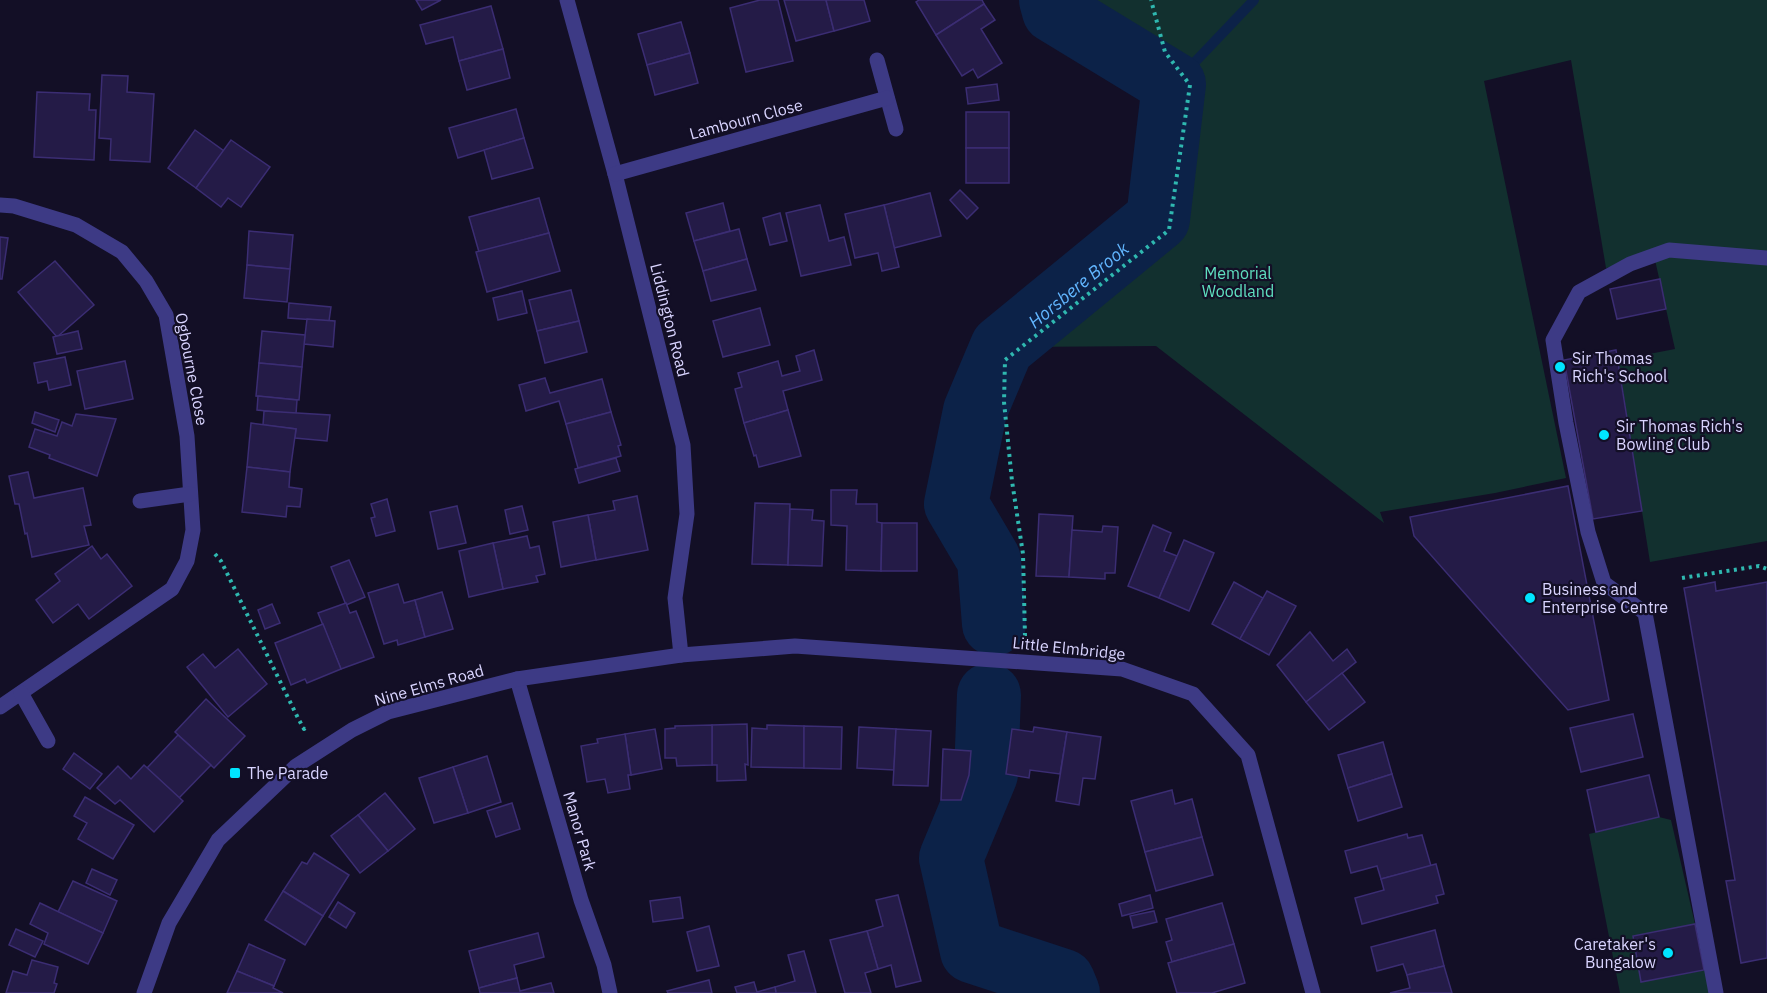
<svg xmlns="http://www.w3.org/2000/svg" width="1767" height="993" font-family="'IBM Plex Sans',sans-serif">
<style>
.green{fill:#12302f}
.lines{fill:none;stroke-linecap:round;stroke-linejoin:round}
.stream{stroke:#0c2248;stroke-width:10}
.river{stroke:#0c2248;stroke-width:64}
.building{fill:#241b47;stroke:#3b2d73;stroke-width:1.5}
.path{stroke:#2fb8b0;stroke-width:4;stroke-dasharray:3 4.5;stroke-linecap:butt}
.service{stroke:#3d3a85;stroke-width:15}
.minor{stroke:#3d3a85;stroke-width:15}
.poi-dot{fill:#00e5ff;stroke:#130f26;stroke-width:2}
.labels{text-anchor:middle;dominant-baseline:central;stroke-width:4.5;stroke-linejoin:round;paint-order:stroke}
.street-label{font-size:16px;fill:#d9d4ff;stroke:#130f26}
.park-label{font-size:16px;fill:#5fe0c0;stroke:#130f26}
.poi-label{font-size:16px;fill:#d9d4ff;stroke:#130f26;text-anchor:start}
.water-label{font-size:18px;font-style:italic;fill:#62b6ff;stroke:#130f26}
</style>
<rect width="100%" height="100%" fill="#130f26"/>
<g class="green">
<polygon points="1051,0 1767,0 1767,541 1650,562 1618,360 1675,349 1655,260 1606,268 1571,60 1484,81 1566,478 1495,493 1380,512 1384,523 1156,346 1002,347 1158,219 1174,84 1054,11"/>
<polygon points="1659,817 1671,820 1695,924 1633,936 1641,981 1712,969 1716,993 1620,993 1589,834"/>
</g>
<g class="lines">
<polyline class="stream" points="1174,84 1254,0"/>
<g class="river">
<path id="s1" d="M994 624 989 560 956 504 975 411 1002 347 1158 219 1174 84 1054 11 1051 0"/>
<polyline points="989,695 986,774 951,858 972,951 1063,981 1068,993"/>
</g>
</g>
<g class="building">
<polygon points="416,0 441,0 422,10"/>
<polygon points="760,0 778,0 793,61 746,72 730,8"/>
<polygon points="784,0 826,0 834,31 796,41"/>
<polygon points="826,0 864,0 870,21 834,31"/>
<polygon points="919,0 982,0 984,4 936,35 916,2"/>
<polygon points="984,4 995,20 981,29 1002,63 978,78 973,69 962,76 936,35"/>
<polygon points="491,6 503,49 459,61 453,37 426,44 420,25"/>
<polygon points="681,22 690,53 647,65 638,34"/>
<polygon points="503,49 510,78 467,90 459,61"/>
<polygon points="690,53 698,83 655,95 647,65"/>
<polygon points="102,75 128,76 127,92 154,94 150,162 110,160 111,139 99,138"/>
<polygon points="997,84 999,100 968,104 966,88"/>
<polygon points="37,92 90,94 89,110 96,110 94,160 34,157"/>
<polygon points="516,109 524,138 458,158 449,128"/>
<rect x="966" y="112" width="43" height="36"/>
<polygon points="195,130 224,151 196,188 168,168"/>
<polygon points="524,138 533,168 492,179 484,150"/>
<polygon points="231,140 270,167 241,207 228,198 221,207 196,188"/>
<rect x="966" y="148" width="43" height="35"/>
<polygon points="960,190 978,208 967,219 950,200"/>
<polygon points="930,193 941,236 894,248 884,205"/>
<polygon points="539,198 549,233 479,252 469,217"/>
<polygon points="723,203 730,231 694,241 686,213"/>
<polygon points="820,205 829,241 844,237 851,265 801,276 786,213"/>
<polygon points="884,205 899,267 882,271 878,253 855,258 845,214"/>
<polygon points="780,213 787,241 770,245 763,218"/>
<polygon points="739,229 747,259 703,271 694,241"/>
<polygon points="249,231 293,235 290,269 247,265"/>
<polygon points="549,233 560,271 487,292 476,252"/>
<polygon points="0,237 8,238 2,279 0,279"/>
<polygon points="747,259 756,290 711,301 703,271"/>
<polygon points="55,261 94,305 57,337 18,292"/>
<polygon points="247,265 290,269 287,302 244,298"/>
<polygon points="1660,279 1666,309 1617,319 1610,289"/>
<polygon points="571,290 579,321 537,331 529,300"/>
<polygon points="522,291 527,313 498,320 493,298"/>
<polygon points="289,303 331,307 329,321 288,318"/>
<polygon points="760,308 770,345 723,357 713,321"/>
<polygon points="307,319 335,321 333,347 304,344"/>
<polygon points="579,321 587,352 545,363 537,331"/>
<polygon points="78,331 82,349 57,354 53,337"/>
<polygon points="262,331 305,335 302,367 259,363"/>
<polygon points="814,350 822,380 783,391 788,410 744,423 735,389 742,387 738,373 778,361 782,376 800,371 796,356"/>
<polygon points="1616,350 1642,511 1593,519 1564,360"/>
<polygon points="65,357 71,385 49,390 47,381 38,383 34,363"/>
<polygon points="125,361 133,399 85,409 77,371"/>
<polygon points="259,363 302,367 299,400 256,396"/>
<polygon points="545,378 550,393 602,379 611,412 566,424 559,401 526,411 519,385"/>
<polygon points="258,396 297,400 296,414 257,410"/>
<polygon points="788,410 801,456 759,467 756,455 754,456 744,423"/>
<polygon points="264,411 330,415 327,441 295,438 296,429 263,425"/>
<polygon points="35,412 59,420 55,432 32,423"/>
<polygon points="611,412 621,445 618,446 621,456 578,468 566,424"/>
<polygon points="76,414 116,419 97,476 49,458 50,455 29,447 35,429 57,436 62,422 72,426"/>
<polygon points="251,423 296,429 290,472 247,467"/>
<polygon points="616,458 620,471 579,483 575,469"/>
<polygon points="247,467 290,472 289,487 302,489 300,507 287,506 286,517 242,512"/>
<polygon points="28,472 34,498 83,488 91,525 84,526 89,545 32,557 27,533 25,534 19,504 15,504 9,476"/>
<polygon points="1568,486 1609,700 1568,710 1414,536 1410,517"/>
<polygon points="831,490 857,490 856,504 877,504 877,522 882,523 881,571 846,570 847,526 831,525"/>
<polygon points="637,496 648,550 596,560 588,515 615,510 613,501"/>
<polygon points="387,499 395,531 376,536 371,518 375,517 371,504"/>
<polygon points="755,503 790,504 788,565 752,564"/>
<polygon points="457,506 466,543 438,549 430,512"/>
<polygon points="522,506 528,530 510,534 505,510"/>
<polygon points="790,509 813,510 812,520 824,521 822,566 788,565"/>
<polygon points="1039,514 1073,516 1069,577 1036,576"/>
<polygon points="588,515 596,560 561,567 553,522"/>
<polygon points="882,523 917,523 917,571 881,571"/>
<polygon points="1153,525 1171,533 1164,551 1177,556 1159,598 1128,586"/>
<polygon points="1103,526 1118,527 1115,573 1105,573 1105,579 1069,577 1072,530 1102,532"/>
<polygon points="527,536 530,548 539,546 545,574 536,576 538,582 503,589 493,543"/>
<polygon points="1184,540 1214,553 1189,611 1159,598"/>
<polygon points="493,543 503,589 469,597 459,551"/>
<polygon points="92,546 101,559 107,554 132,586 89,619 78,604 53,623 36,600 60,581 55,574"/>
<polygon points="349,560 365,597 346,605 331,567"/>
<polygon points="1234,582 1263,598 1240,639 1212,624"/>
<polygon points="1715,582 1716,591 1767,582 1767,958 1741,963 1726,881 1735,880 1684,588"/>
<polygon points="398,584 404,603 415,600 425,637 398,645 397,640 384,644 368,593"/>
<polygon points="1267,591 1296,606 1269,655 1240,639"/>
<polygon points="442,592 453,629 425,637 415,600"/>
<polygon points="346,603 350,613 356,611 374,657 341,669 318,613"/>
<polygon points="272,604 280,623 265,629 258,610"/>
<polygon points="323,624 341,669 307,683 305,679 291,685 275,643"/>
<polygon points="1310,632 1333,661 1347,649 1356,662 1306,702 1277,665"/>
<polygon points="238,649 267,684 228,717 187,667 203,654 215,668"/>
<polygon points="1342,673 1365,702 1329,730 1306,702"/>
<polygon points="206,699 245,736 214,768 175,732"/>
<polygon points="1633,714 1643,757 1581,772 1570,728"/>
<polygon points="747,724 748,765 745,764 746,780 717,781 717,765 712,765 712,725"/>
<polygon points="712,725 712,765 677,766 676,758 665,758 665,729 675,728 675,726"/>
<polygon points="767,725 804,726 804,768 751,767 752,728 767,729"/>
<polygon points="804,726 842,727 841,769 804,768"/>
<polygon points="859,727 896,729 894,770 857,768"/>
<polygon points="1034,727 1067,732 1060,774 1030,770 1029,778 1006,774 1012,729 1033,732"/>
<polygon points="655,729 662,769 631,775 625,734"/>
<polygon points="896,729 931,731 928,786 893,785"/>
<polygon points="1067,732 1101,737 1095,779 1083,778 1079,805 1056,801"/>
<polygon points="625,734 631,775 628,775 630,789 608,793 605,779 587,782 581,746 598,743 597,739"/>
<polygon points="178,735 211,765 179,798 147,768"/>
<polygon points="1383,742 1392,774 1348,788 1338,755"/>
<polygon points="943,749 971,751 969,775 961,800 941,800"/>
<polygon points="74,753 102,774 90,789 63,769"/>
<polygon points="487,756 501,802 468,813 453,767"/>
<polygon points="144,765 183,801 154,832 120,800 115,804 97,788 118,766 131,779"/>
<polygon points="453,767 468,813 434,823 419,778"/>
<polygon points="1392,774 1402,807 1358,821 1348,788"/>
<polygon points="1649,775 1659,817 1596,832 1587,790"/>
<polygon points="1172,790 1175,804 1192,799 1202,837 1145,852 1131,801"/>
<polygon points="385,793 415,829 388,851 358,815"/>
<polygon points="85,797 134,825 113,859 78,839 87,823 74,816"/>
<polygon points="512,803 520,829 496,837 487,811"/>
<polygon points="358,815 388,851 360,873 331,836"/>
<polygon points="1407,834 1408,838 1422,835 1431,866 1381,879 1377,866 1351,873 1345,851"/>
<polygon points="1202,837 1213,875 1156,891 1145,852"/>
<polygon points="314,853 349,875 323,916 283,891 302,862 307,864"/>
<polygon points="1436,864 1444,894 1436,896 1438,903 1362,924 1355,898 1384,890 1381,879"/>
<polygon points="92,869 117,880 110,895 86,883"/>
<polygon points="73,881 117,901 103,933 58,912"/>
<polygon points="283,891 323,916 305,945 265,920"/>
<polygon points="898,895 921,981 896,987 891,965 878,969 867,931 883,926 876,900"/>
<polygon points="1150,895 1153,908 1122,916 1119,904"/>
<polygon points="680,897 683,918 653,922 650,901"/>
<polygon points="338,902 355,913 346,928 329,917"/>
<polygon points="40,903 103,933 88,964 44,944 48,933 30,924"/>
<polygon points="1222,903 1234,944 1172,962 1166,942 1172,940 1166,919"/>
<polygon points="1154,911 1157,922 1133,928 1130,916"/>
<polygon points="1695,924 1704,970 1641,982 1633,936"/>
<polygon points="709,926 719,966 697,971 687,932"/>
<polygon points="16,929 43,941 35,957 9,945"/>
<polygon points="1435,930 1444,966 1407,975 1403,964 1377,971 1371,947"/>
<polygon points="867,931 878,969 865,973 871,993 845,993 830,940"/>
<polygon points="538,933 544,957 514,965 517,978 479,988 469,951"/>
<polygon points="249,944 285,960 274,986 237,971"/>
<polygon points="1234,944 1245,983 1212,993 1177,993 1168,963"/>
<polygon points="804,951 816,993 776,993 775,987 795,981 788,955"/>
<polygon points="32,960 58,967 54,983 57,984 54,993 6,993 13,971 27,975"/>
<polygon points="1444,966 1452,993 1390,993 1410,988 1407,975"/>
<polygon points="237,971 274,986 273,988 283,993 227,993"/>
<polygon points="517,978 520,991 551,983 554,993 480,993 479,988"/>
<polygon points="709,980 712,993 668,993 667,991"/>
<polygon points="754,982 757,992 775,987 776,993 737,993 735,987"/>
</g>
<g class="lines">
<g class="path">
<polyline points="215,554 221,561 299,720 304,729 306,727"/>
<polyline points="1682,578 1759,566 1767,569"/>
<polyline points="1025,636 1023,554 1012,481 1004,402 1005,360 1169,230 1190,85 1165,52 1151,0"/>
</g>
<polyline class="service" points="1716,993 1645,613 1604,583 1588,532 1566,423 1553,340 1579,292 1630,264 1669,250 1767,258"/>
<g class="minor">
<polyline points="567,0 615,174 683,445 687,514 675,598 681,655"/>
<polyline points="877,60 896,129"/>
<polyline points="615,174 887,98"/>
<polyline points="0,205 14,206 76,225 122,252 146,281 166,315 187,436 193,530 187,561 172,589 0,707"/>
<polyline points="140,501 190,494"/>
<polyline points="517,679 581,900 604,965 610,993"/>
<polyline points="21,693 48,741"/>
<polyline points="144,993 169,923 218,840 296,766 352,730 388,712 517,679 681,655 795,646 1122,669 1193,694 1248,755 1313,993"/>
</g>
</g>
<g class="poi-dot">
<circle cx="1560" cy="367" r="6"/>
<circle cx="1604" cy="435" r="6"/>
<circle cx="1530" cy="598" r="6"/>
<rect x="229" y="767" width="12" height="12" rx="3"/>
<circle cx="1668" cy="953" r="6"/>
</g>
<g class="labels">
<g class="street-label">
<text transform="translate(746 119) rotate(-15)">Lambourn Close</text>
<text transform="translate(670 320) rotate(76)">Liddington Road</text>
<text transform="translate(192 369) rotate(79)">Ogbourne Close</text>
<text transform="translate(1069 648) rotate(6)">Little Elmbridge</text>
<text transform="translate(429 685) rotate(-16)">Nine Elms Road</text>
<text transform="translate(580 831) rotate(74)">Manor Park</text>
</g>
<g class="park-label">
<text x="1238" y="273">Memorial<tspan x="1238" dy="18">Woodland</tspan></text>
</g>
<g class="poi-label">
<text x="1572" y="358">Sir Thomas<tspan x="1572" dy="18">Rich's School</tspan></text>
<text x="1616" y="426">Sir Thomas Rich's<tspan x="1616" dy="18">Bowling Club</tspan></text>
<text x="1542" y="589">Business and<tspan x="1542" dy="18">Enterprise Centre</tspan></text>
<text x="247" y="773">The Parade</text>
<text x="1656" y="944" text-anchor="end">Caretaker's<tspan x="1656" dy="18">Bungalow</tspan></text>
</g>
<g class="water-label">
<text stroke="none"><textPath href="#s1" startOffset="392">Horsbere Brook</textPath></text>
</g>
</g>
</svg>
